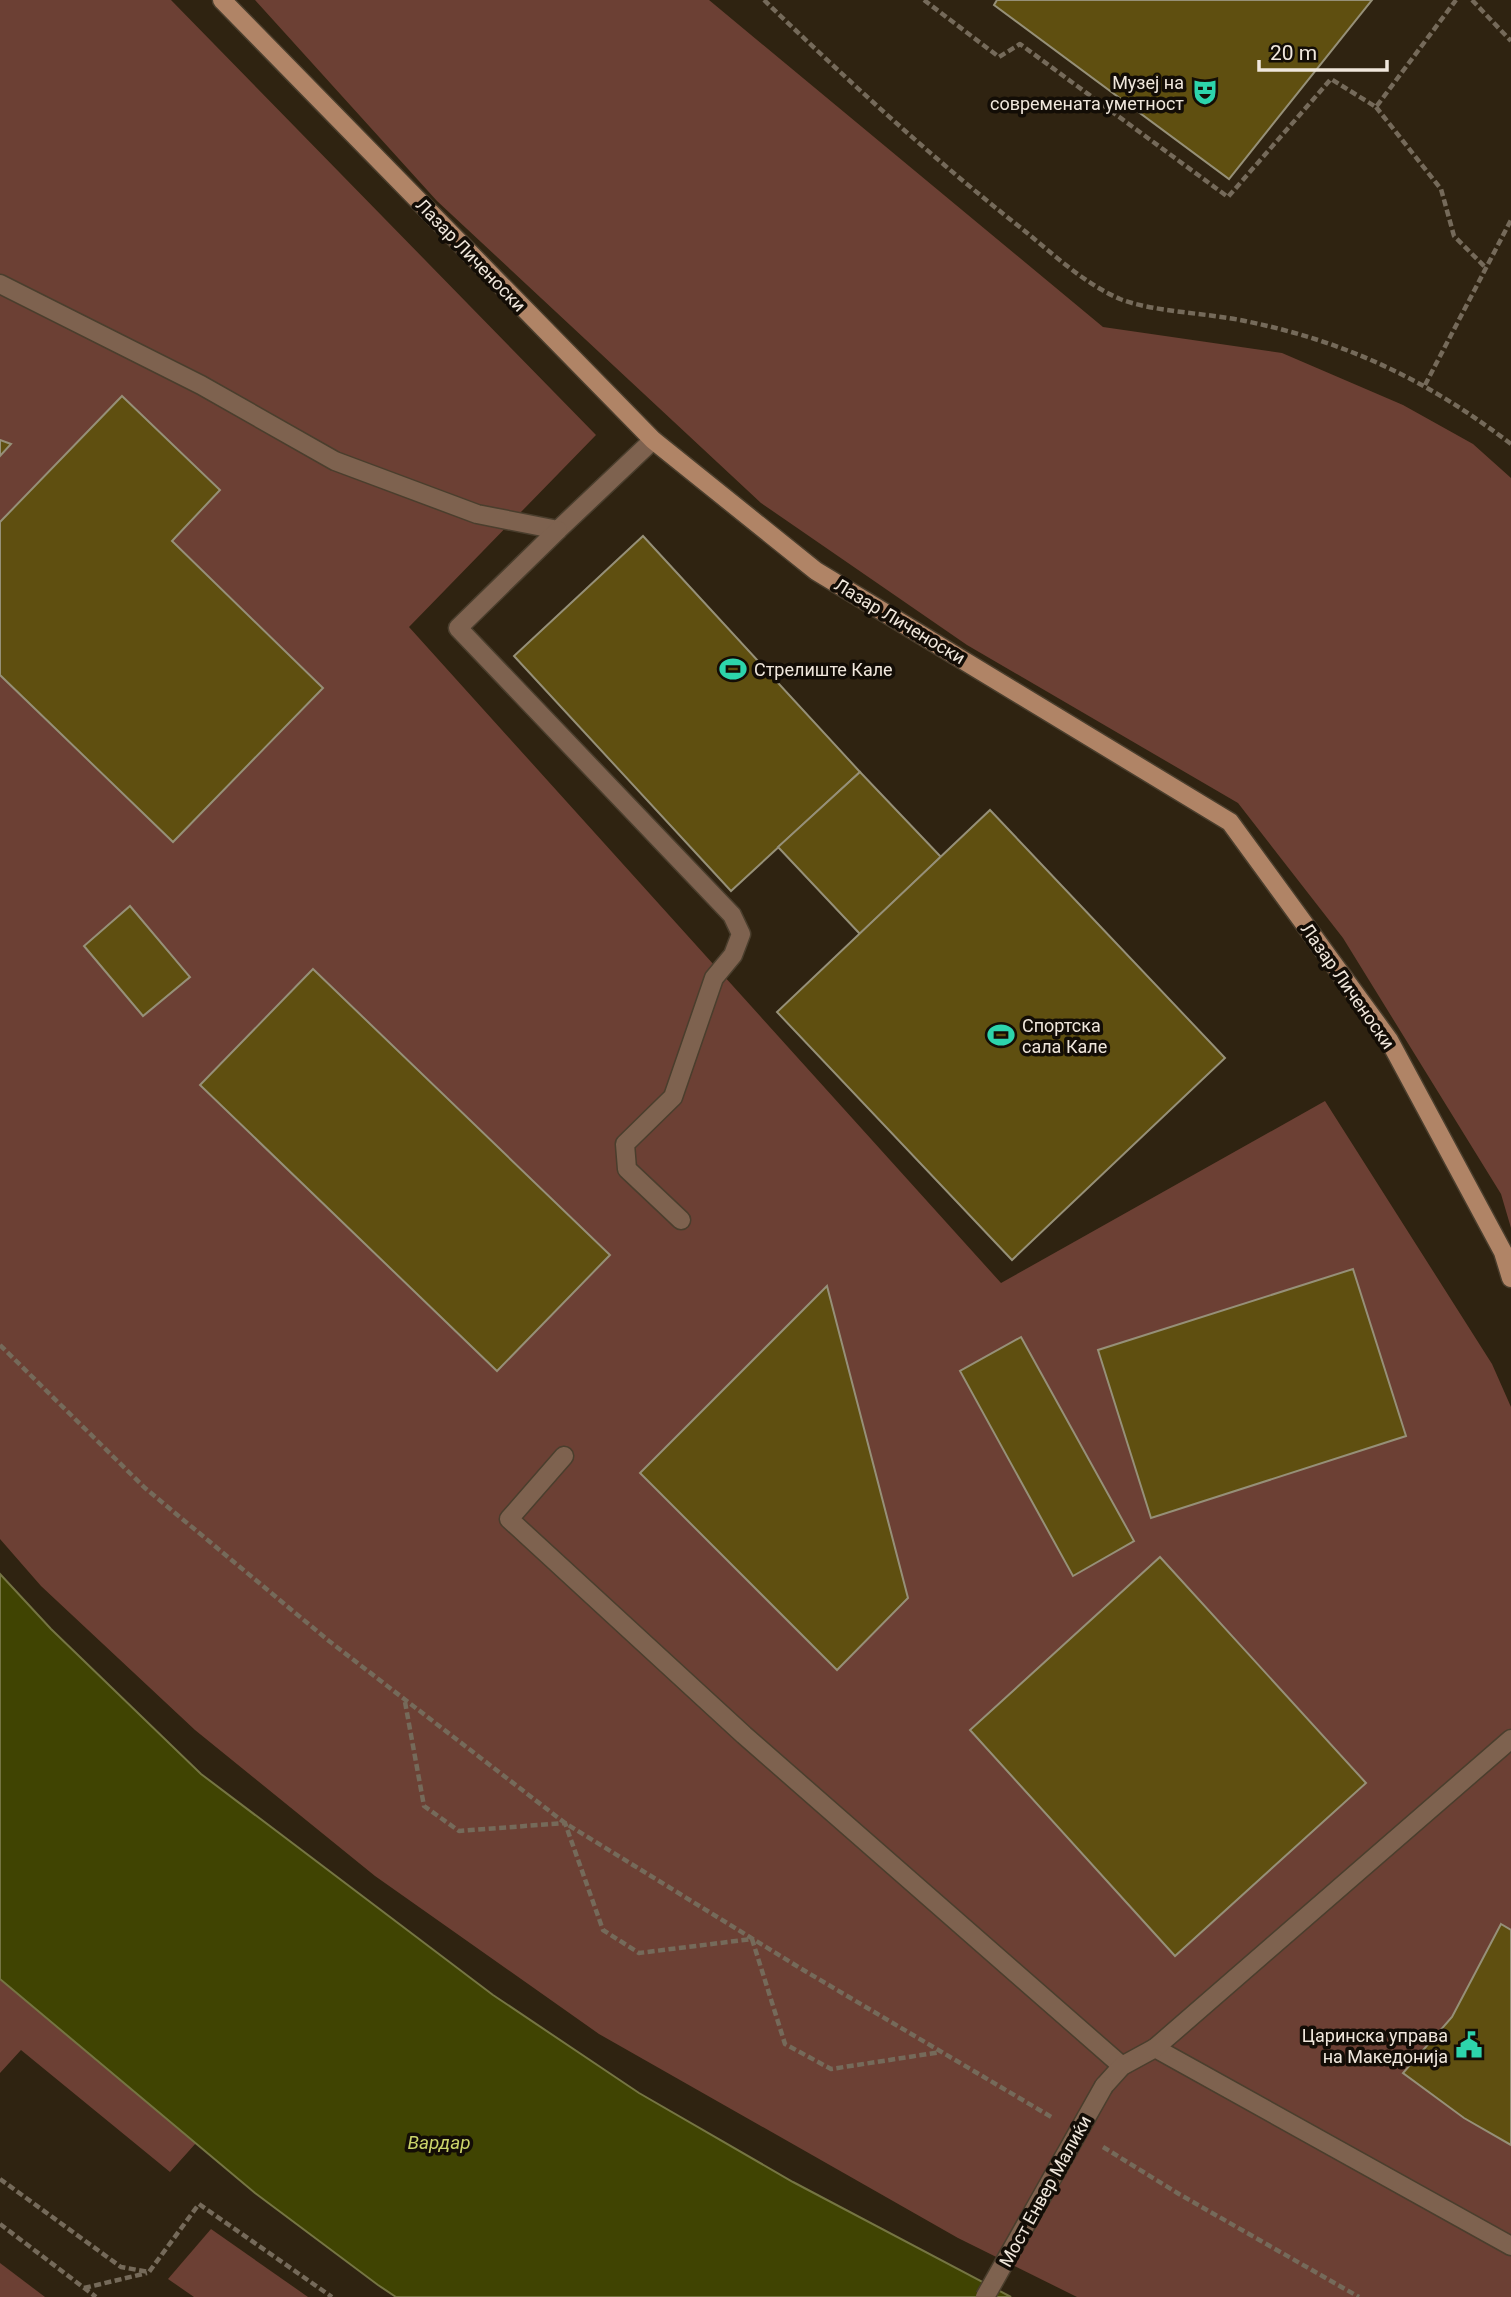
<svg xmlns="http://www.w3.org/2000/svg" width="1511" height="2297" font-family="Roboto,sans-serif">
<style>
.green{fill:#6c4034}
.water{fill:#404402;stroke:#757543;stroke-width:2}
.building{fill:#5f4f10;stroke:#969078;stroke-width:2}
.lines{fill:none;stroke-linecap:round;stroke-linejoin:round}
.lane-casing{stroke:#4a3e2d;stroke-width:21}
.secondary-casing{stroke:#4a3e2d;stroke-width:21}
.path{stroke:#756a5a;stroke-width:4.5;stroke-dasharray:7 3.5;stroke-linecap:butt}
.lane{stroke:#7e624f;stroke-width:18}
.secondary{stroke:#b08466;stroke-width:18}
.street-bridge-casing{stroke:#4a3e2d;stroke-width:21;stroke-linecap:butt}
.street-bridge{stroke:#7e624f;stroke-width:18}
.labels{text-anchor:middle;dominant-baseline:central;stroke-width:7;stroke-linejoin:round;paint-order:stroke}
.poi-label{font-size:18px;fill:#f0e7dc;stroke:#130d06;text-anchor:end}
.street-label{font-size:18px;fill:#f0e7dc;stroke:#130d06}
.water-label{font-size:19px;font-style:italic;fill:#cbd46a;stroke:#130d06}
</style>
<rect width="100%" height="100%" fill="#2f2311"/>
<g class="green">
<polygon points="0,0 171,0 596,435 409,627 1001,1283 1325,1101 1492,1364 1511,1407 1511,2297 1077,2297 958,2238 599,2034 375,1876 195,1730 41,1586 0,1539"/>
<polygon points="255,0 709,0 1103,327 1282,353 1403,405 1473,444 1511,478 1511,1228 1501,1194 1343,938 1238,803 967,645 761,503 437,201"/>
<polygon points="0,1979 196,2143 170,2172 21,2050 0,2073"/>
<polygon points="211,2229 308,2297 194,2297 168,2279"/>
<polygon points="0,2263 45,2297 0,2297"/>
</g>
<polygon class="water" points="0,1574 51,1629 201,1774 493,1995 639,2093 793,2182 1011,2297 396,2297 378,2285 255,2193 0,1979"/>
<g class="building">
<polygon points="997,0 1372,0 1229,179 994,5"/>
<polygon points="122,396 220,490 172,541 323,688 173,842 0,675 0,522"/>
<polygon points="0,440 11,444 0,456"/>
<polygon points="643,536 860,772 731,891 514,656"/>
<polygon points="860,772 941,857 860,934 778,847"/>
<polygon points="990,810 1225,1058 1012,1260 777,1012"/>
<polygon points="130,906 190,977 143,1016 84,946"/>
<polygon points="313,969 610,1255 497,1371 200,1085"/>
<polygon points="1353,1269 1406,1436 1151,1518 1098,1350"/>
<polygon points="827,1286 908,1598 837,1670 640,1473"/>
<polygon points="1021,1337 1134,1541 1073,1576 960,1371"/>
<polygon points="1160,1557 1366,1783 1175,1956 970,1730"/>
<polygon points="1501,1924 1511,1930 1511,2145 1464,2118 1403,2073 1452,2017"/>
</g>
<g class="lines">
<g class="lane-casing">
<g id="lane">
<polyline points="0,284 201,385 335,461 477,514 558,530 653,440"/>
<polyline points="558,530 458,628 732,915 741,934 733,955 714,978 673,1097 625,1144 627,1169 681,1220"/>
<polyline points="564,1456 509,1519 744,1735 1122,2066"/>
<polyline points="1155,2048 1511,2246"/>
<polyline points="1104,2086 1122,2066 1155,2048 1511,1739"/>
</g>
</g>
<g class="secondary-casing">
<polyline id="secondary" points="222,0 653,440 816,571 1230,822 1389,1040 1503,1252 1511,1278"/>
</g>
<g class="path">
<path d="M764 0C846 79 931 157 1021 228 1052 253 1083 283 1120 299 1153 312 1208 313 1245 321 1348 342 1427 380 1511 444"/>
<polyline points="924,0 999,57 1020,44 1228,197 1331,79 1376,107 1456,0"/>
<polyline points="1472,0 1511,41"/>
<polyline points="1376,107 1441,189 1454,236 1486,268"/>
<polyline points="1425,385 1511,220"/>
<polyline points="0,1345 145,1488 329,1641 565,1823 800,1968 1053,2118"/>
<polyline points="405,1702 424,1806 459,1831 565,1823 603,1930 639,1953 752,1939 785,2044 831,2069 941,2052"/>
<polyline points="1103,2147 1179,2194 1359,2297"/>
<polyline points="0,2179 121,2267 149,2272 199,2204 332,2297"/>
<polyline points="0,2224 96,2297"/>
<polyline points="84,2288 147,2273"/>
</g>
<use href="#lane" class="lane"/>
<use href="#secondary" class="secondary"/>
<g class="street-bridge-casing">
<polyline id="street-bridge" points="985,2297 1104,2086"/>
</g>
<use href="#street-bridge" class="street-bridge"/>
</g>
<defs>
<g id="theatre-bare" transform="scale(2.1)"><path d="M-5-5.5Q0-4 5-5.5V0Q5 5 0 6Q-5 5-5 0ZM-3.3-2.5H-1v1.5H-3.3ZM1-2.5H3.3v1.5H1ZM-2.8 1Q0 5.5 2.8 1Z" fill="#2dd4ab" stroke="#130d06" stroke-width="2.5" paint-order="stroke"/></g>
<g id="stadium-bare" transform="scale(2.1)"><path d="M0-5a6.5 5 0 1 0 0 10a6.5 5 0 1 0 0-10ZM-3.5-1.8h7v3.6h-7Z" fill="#2dd4ab" stroke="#130d06" stroke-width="2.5" paint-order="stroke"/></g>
<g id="civic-bare" transform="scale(2.1)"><path d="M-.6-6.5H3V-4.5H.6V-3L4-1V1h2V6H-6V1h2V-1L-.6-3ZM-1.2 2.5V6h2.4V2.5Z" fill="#2dd4ab" stroke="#130d06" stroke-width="2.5" paint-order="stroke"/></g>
</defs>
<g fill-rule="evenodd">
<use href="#theatre-bare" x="1205" y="92"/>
<use href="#stadium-bare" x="733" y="669"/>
<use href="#stadium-bare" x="1001" y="1035"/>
<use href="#civic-bare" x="1469" y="2045"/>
</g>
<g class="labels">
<g class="poi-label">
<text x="1184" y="82">Музеј на<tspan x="1184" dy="21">современата уметност</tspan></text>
<text x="754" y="669" text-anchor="start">Стрелиште Кале</text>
<text x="1022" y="1025" text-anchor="start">Спортска<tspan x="1022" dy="21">сала Кале</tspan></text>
<text x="1448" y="2035">Царинска управа<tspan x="1448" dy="21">на Македонија</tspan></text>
</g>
<g class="street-label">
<text transform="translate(471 255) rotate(46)">Лазар Личеноски</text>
<text transform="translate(900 621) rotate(31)">Лазар Личеноски</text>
<text transform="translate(1348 986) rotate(55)">Лазар Личеноски</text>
<text transform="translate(1045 2191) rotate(-61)">Мост Енвер Малиќи</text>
</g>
<g class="water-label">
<text x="439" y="2142">Вардар</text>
</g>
</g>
<path d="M1259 60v10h128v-10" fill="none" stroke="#f0e7dc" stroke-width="3.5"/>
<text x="1270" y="60" font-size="21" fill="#f0e7dc" stroke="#130d06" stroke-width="5" paint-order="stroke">20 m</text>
</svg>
